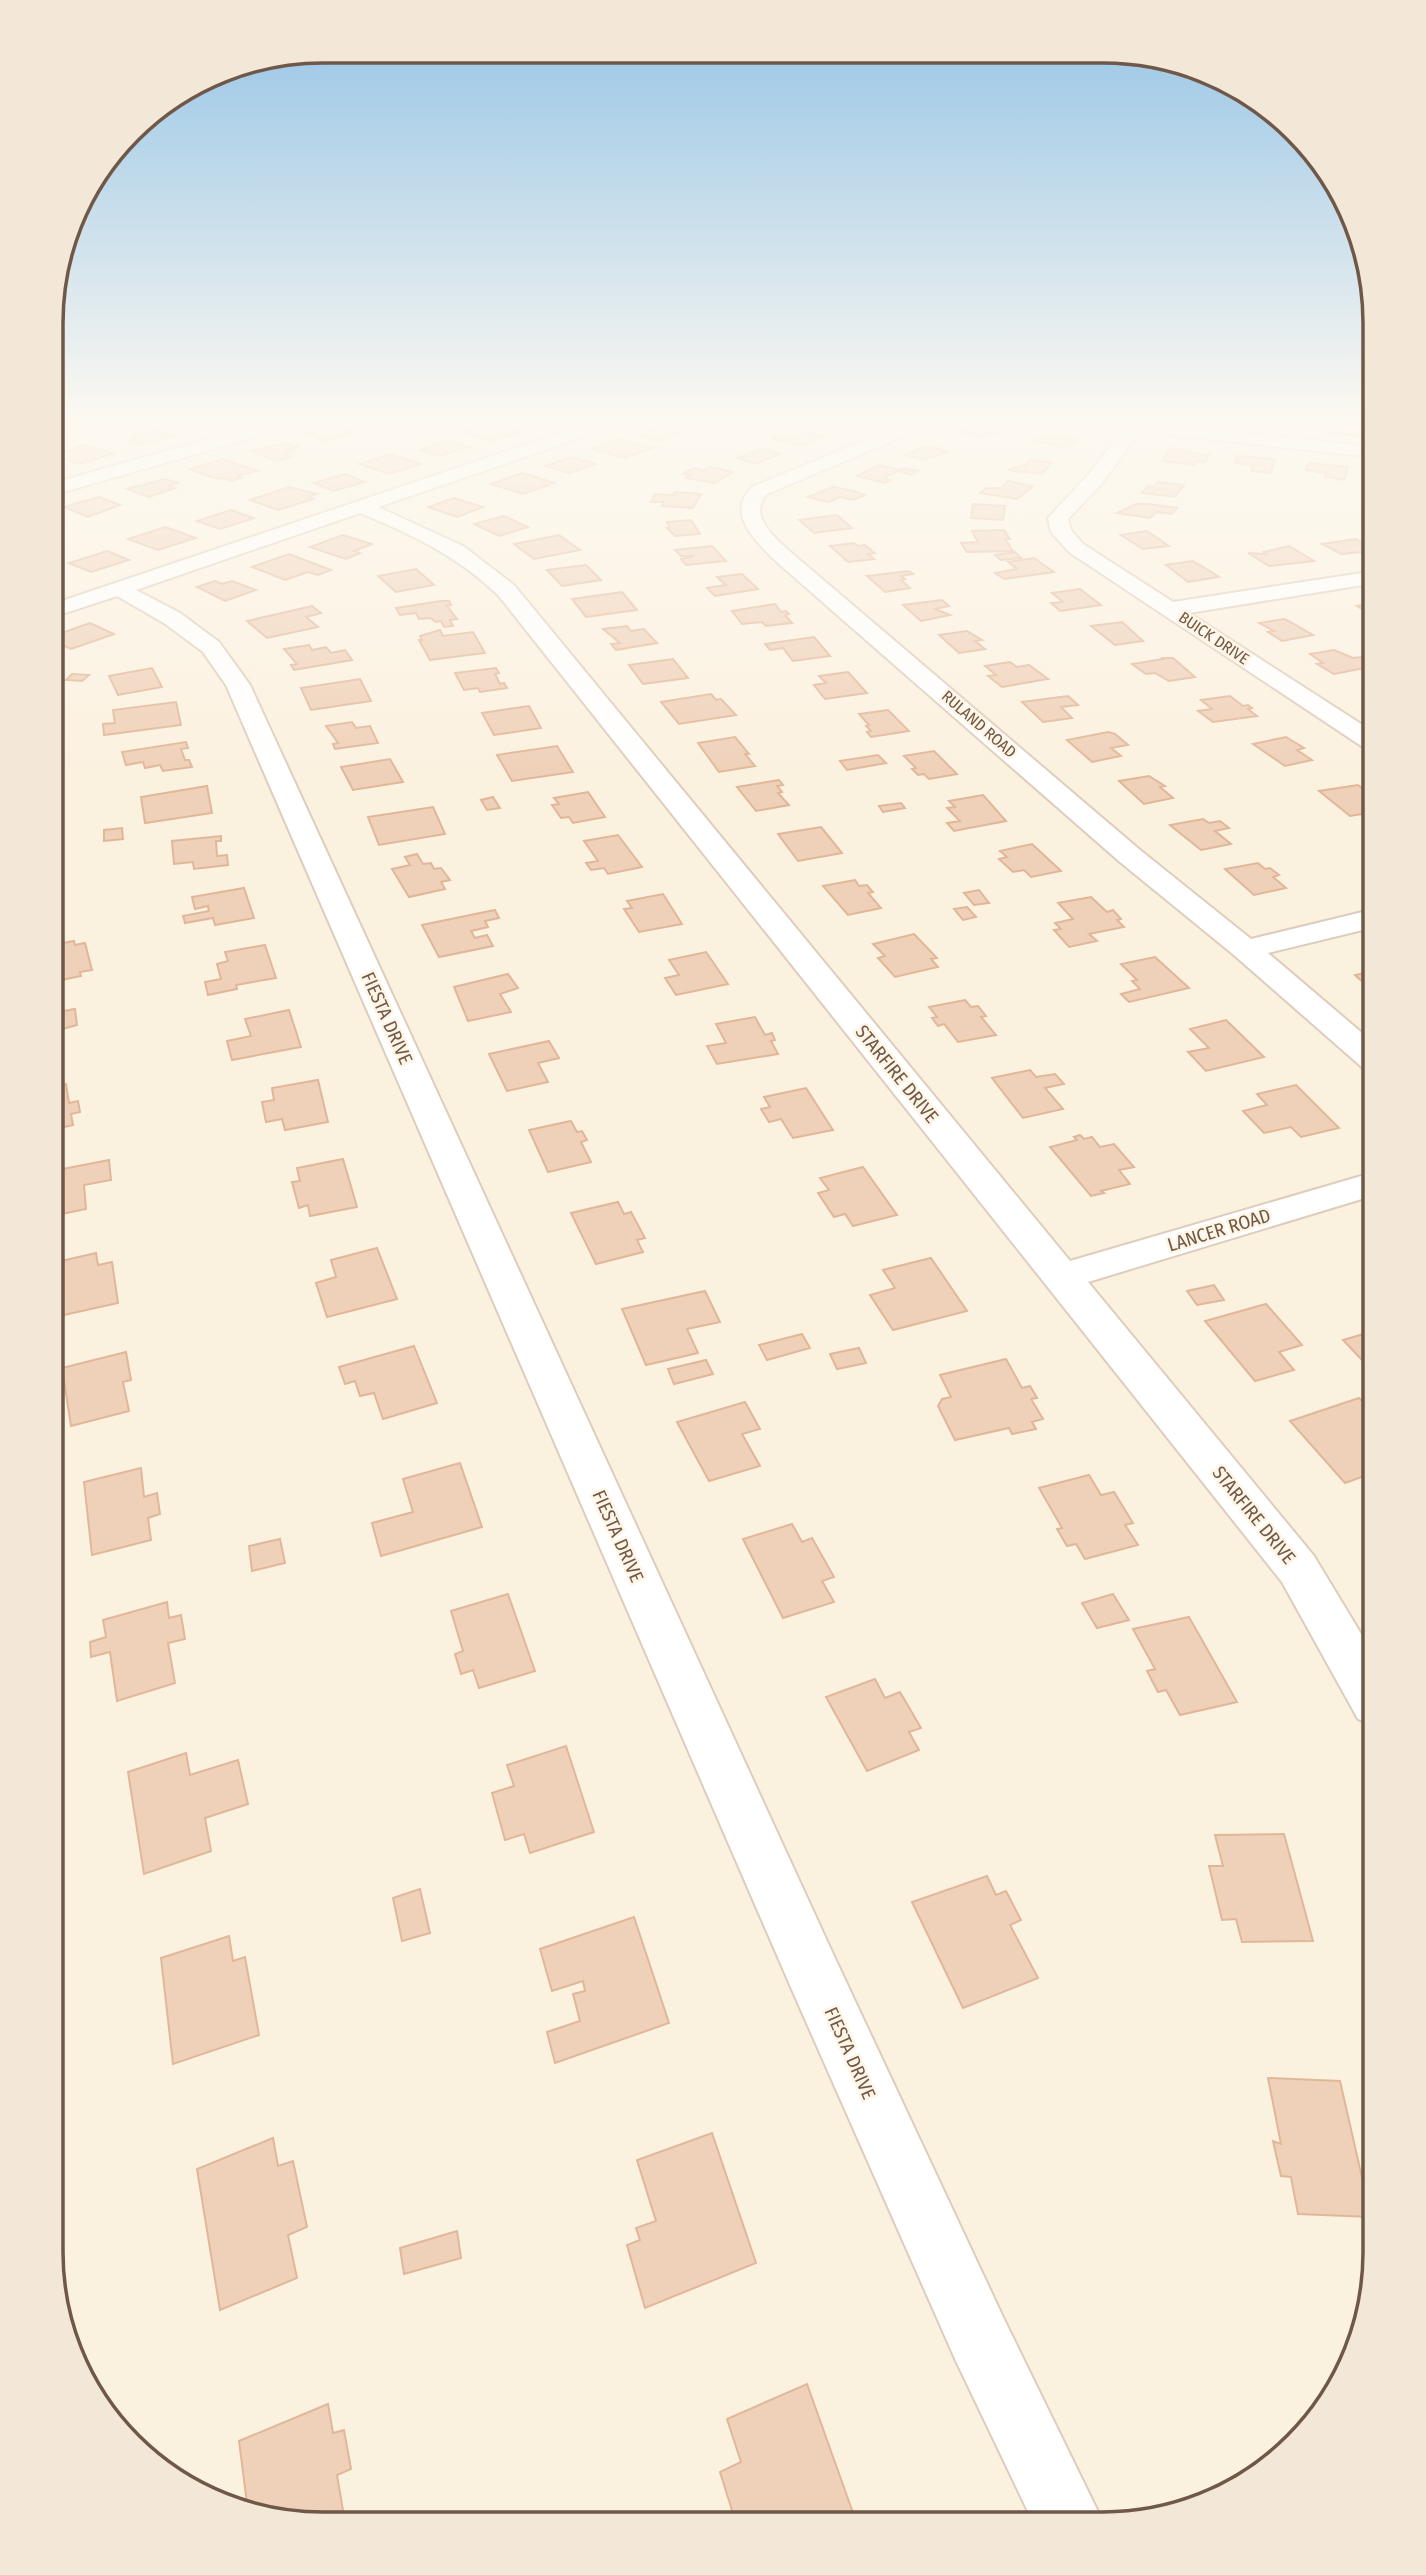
<svg xmlns="http://www.w3.org/2000/svg" width="1426" height="2575" font-family="'Fira Sans Condensed',sans-serif">
<style>
.building{fill:#efd0b8;stroke:#e1b799;stroke-width:2}
.lines{fill:none;stroke-linecap:round;stroke-linejoin:round}
.street-casing{stroke:#decdbc;stroke-width:4}
.street{fill:#fff;fill-rule:evenodd}
.labels{text-anchor:middle;dominant-baseline:central;stroke-width:5;stroke-linejoin:round;paint-order:stroke}
.far-street-label{font-size:16px;fill:#705848;stroke:#fef5e5}
.street-label{font-size:19px;fill:#705848;stroke:#fef5e5}
.rim{fill:none;stroke:#705848;stroke-width:3.5}
</style>
<rect width="100%" height="100%" fill="#fbf1df"/>
<g class="building">
<polygon points="177,420 229,420 233,421 200,430 173,421"/>
<polygon points="363,420 409,420 386,427"/>
<polygon points="837,420 860,420 866,421 845,429 825,424"/>
<polygon points="1250,420 1277,420 1290,422 1287,429 1248,425"/>
<polygon points="492,423 520,432 490,441 462,431"/>
<polygon points="983,423 1001,428 997,429 1002,431 980,437 961,432"/>
<polygon points="673,424 693,429 658,441 637,435"/>
<polygon points="1322,425 1360,429 1359,436 1321,432"/>
<polygon points="334,426 355,432 326,441 305,434"/>
<polygon points="154,430 173,436 138,445 127,442 136,439 131,437"/>
<polygon points="806,432 824,437 801,446 772,438 782,434 794,437"/>
<polygon points="1044,435 1077,440 1067,448 1035,441"/>
<polygon points="620,439 643,446 656,447 624,458 592,449"/>
<polygon points="449,440 470,447 439,456 419,450"/>
<polygon points="286,443 297,447 288,449 294,451 285,454 292,457 277,461 250,451"/>
<polygon points="86,445 113,454 79,464 53,455"/>
<polygon points="927,446 947,450 942,452 946,453 924,460 905,455"/>
<polygon points="1169,448 1190,451 1189,453 1209,455 1205,462 1196,461 1194,465 1162,461"/>
<polygon points="761,449 780,454 756,464 737,458"/>
<polygon points="391,454 421,464 389,474 359,464"/>
<polygon points="1237,456 1266,458 1275,460 1271,473 1251,471 1254,465 1235,463"/>
<polygon points="571,457 596,464 570,473 545,466"/>
<polygon points="223,459 258,471 238,475 242,477 231,481 222,478 217,479 189,469"/>
<polygon points="1030,460 1052,463 1042,474 1008,470 1025,465"/>
<polygon points="1309,463 1348,467 1344,480 1325,477 1326,473 1306,470"/>
<polygon points="879,465 899,470 904,468 918,471 911,475 898,471 883,478 890,480 885,483 857,476"/>
<polygon points="709,467 733,472 715,483 686,478 690,475 683,474 693,468 704,470"/>
<polygon points="522,473 555,483 523,494 491,484"/>
<polygon points="345,474 365,482 333,491 313,483"/>
<polygon points="165,479 178,483 168,486 175,488 149,497 127,489"/>
<polygon points="1008,481 1033,486 1017,499 980,493 986,488 1001,488"/>
<polygon points="1158,482 1184,485 1175,497 1142,493 1148,486 1154,487"/>
<polygon points="289,487 317,494 308,497 314,499 278,510 250,500"/>
<polygon points="833,487 854,491 865,495 853,500 841,497 828,502 808,497"/>
<polygon points="675,492 701,494 693,508 662,506 664,502 651,502 655,494 673,495"/>
<polygon points="99,497 120,505 88,517 64,507"/>
<polygon points="454,498 483,507 457,517 428,507"/>
<polygon points="973,504 1005,506 1003,520 971,518"/>
<polygon points="1136,504 1149,504 1177,508 1172,514 1156,512 1150,518 1117,513"/>
<polygon points="231,510 254,518 220,529 197,521"/>
<polygon points="837,515 852,528 814,533 799,520"/>
<polygon points="504,516 528,527 499,536 474,524"/>
<polygon points="691,520 700,534 675,536 667,528 670,528 667,522"/>
<polygon points="165,527 196,538 158,550 128,539"/>
<polygon points="1004,530 1010,539 1005,539 1013,551 967,552 961,543 978,542 972,531"/>
<polygon points="1147,531 1169,546 1143,549 1121,535"/>
<polygon points="343,535 372,544 354,551 360,553 346,559 310,547"/>
<polygon points="559,535 580,550 534,559 514,544"/>
<polygon points="1356,539 1375,551 1341,554 1322,544"/>
<polygon points="854,543 858,546 865,545 875,553 868,554 874,559 848,562 830,546"/>
<polygon points="712,546 726,561 686,565 681,559 694,556 681,556 675,550"/>
<polygon points="1289,546 1314,561 1269,566 1248,553 1266,554 1264,552"/>
<polygon points="107,551 129,560 91,572 69,563"/>
<polygon points="1015,552 1021,558 1001,560 995,555"/>
<polygon points="289,554 331,570 318,575 308,572 285,580 252,567"/>
<polygon points="1034,558 1054,572 1004,579 995,573 1017,569 1008,562"/>
<polygon points="1192,561 1200,565 1219,577 1188,582 1166,565"/>
<polygon points="586,565 601,580 562,586 547,570"/>
<polygon points="416,569 434,585 396,592 378,576"/>
<polygon points="909,571 913,574 901,576 905,579 901,580 910,588 885,592 867,576"/>
<polygon points="742,574 758,589 715,596 707,588 726,585 717,577"/>
<polygon points="215,581 222,584 232,581 256,590 225,601 197,587"/>
<polygon points="1080,589 1101,605 1060,611 1051,603 1063,602 1052,593"/>
<polygon points="622,592 637,610 586,617 572,599"/>
<polygon points="942,600 949,606 935,609 950,615 921,621 903,605"/>
<polygon points="441,601 449,601 451,605 447,606 457,619 450,620 453,626 444,627 441,621 436,622 430,618 419,619 416,613 400,615 396,608"/>
<polygon points="1375,603 1375,617 1357,606"/>
<polygon points="775,604 781,612 786,611 789,614 785,615 792,623 766,626 762,622 742,624 732,611"/>
<polygon points="312,606 321,613 306,617 318,627 267,638 247,621"/>
<polygon points="1284,619 1292,623 1313,635 1282,641 1268,632 1274,631 1259,623"/>
<polygon points="1122,622 1143,641 1115,645 1091,626"/>
<polygon points="90,623 114,634 71,649 62,645 53,645 53,636"/>
<polygon points="627,626 631,631 644,629 657,643 616,650 611,644 620,643 603,629"/>
<polygon points="440,630 443,636 473,632 485,653 430,660 419,640 422,640 420,636"/>
<polygon points="967,631 982,640 975,641 985,649 959,653 939,635"/>
<polygon points="814,637 830,656 793,661 783,648 770,650 765,644"/>
<polygon points="309,645 312,650 326,647 331,653 345,650 352,660 294,670 291,665 297,664 284,649"/>
<polygon points="1334,650 1353,658 1362,657 1375,666 1334,674 1317,664 1323,663 1310,654"/>
<polygon points="1161,658 1173,658 1195,677 1169,681 1155,673 1146,674 1132,664 1163,659"/>
<polygon points="673,659 688,678 643,684 629,665"/>
<polygon points="1010,662 1017,667 1029,665 1048,679 1002,687 988,676 996,675 985,666"/>
<polygon points="152,668 162,687 118,695 109,676"/>
<polygon points="496,668 499,673 495,674 500,684 504,683 507,688 480,692 478,688 464,690 455,673"/>
<polygon points="848,672 867,693 825,699 814,685 826,683 819,676"/>
<polygon points="72,674 89,675 82,681 66,680"/>
<polygon points="360,679 371,701 311,710 301,688"/>
<polygon points="711,694 716,700 721,699 736,715 679,724 661,702"/>
<polygon points="1068,696 1078,705 1061,707 1072,718 1043,722 1022,702"/>
<polygon points="1230,696 1243,706 1248,705 1252,708 1248,709 1257,716 1213,722 1198,711 1212,709 1201,700"/>
<polygon points="176,702 181,725 104,735 103,724 115,723 113,710"/>
<polygon points="529,706 541,728 494,735 482,713"/>
<polygon points="888,710 909,731 871,737 867,732 871,731 866,726 869,725 859,714"/>
<polygon points="352,722 356,728 370,726 378,743 335,749 333,744 338,743 326,726"/>
<polygon points="1108,732 1115,734 1128,745 1111,748 1121,756 1092,762 1067,740"/>
<polygon points="735,737 749,754 745,754 755,766 719,772 698,743"/>
<polygon points="1286,737 1304,748 1297,750 1312,760 1285,766 1253,744"/>
<polygon points="186,742 188,748 181,749 185,760 189,760 192,767 163,771 160,765 145,768 143,762 126,765 122,752"/>
<polygon points="557,746 573,772 512,781 497,755"/>
<polygon points="934,751 957,774 929,779 924,774 918,775 912,769 916,768 904,756"/>
<polygon points="878,755 886,763 847,770 840,761"/>
<polygon points="390,759 403,782 353,790 341,767"/>
<polygon points="1149,776 1165,786 1160,787 1173,798 1144,804 1119,781"/>
<polygon points="779,780 783,785 777,786 782,792 778,793 789,805 756,811 737,787"/>
<polygon points="1358,785 1374,797 1367,799 1375,805 1375,812 1350,816 1319,791"/>
<polygon points="207,786 212,813 145,823 141,797"/>
<polygon points="588,792 605,817 573,823 569,817 561,818 552,805 559,804 554,798"/>
<polygon points="983,795 1006,821 954,831 947,823 960,821 947,808 955,807 949,801"/>
<polygon points="493,797 500,808 487,810 481,800"/>
<polygon points="901,803 905,808 883,812 879,806"/>
<polygon points="433,807 445,834 379,845 368,817"/>
<polygon points="1203,819 1209,823 1220,821 1229,828 1215,831 1231,844 1201,850 1170,825"/>
<polygon points="821,827 842,853 798,861 778,834"/>
<polygon points="122,828 123,839 104,841 104,830"/>
<polygon points="618,835 642,867 608,874 604,868 591,870 586,863 598,861 584,841"/>
<polygon points="221,836 221,841 216,841 217,856 227,855 228,865 194,869 193,862 174,864 172,841"/>
<polygon points="1032,844 1061,871 1031,877 1024,870 1013,872 999,859 1007,857 1000,851"/>
<polygon points="417,854 423,864 431,863 434,869 441,868 450,880 441,882 445,889 409,897 392,869 410,865 405,857"/>
<polygon points="1258,863 1265,869 1270,868 1279,875 1273,877 1286,888 1254,895 1225,869"/>
<polygon points="855,880 859,886 867,885 873,892 868,893 881,908 848,915 823,886"/>
<polygon points="244,888 254,918 215,925 213,918 185,923 183,916 209,911 208,906 195,909 192,897"/>
<polygon points="979,890 989,903 974,905 964,893"/>
<polygon points="663,894 682,924 639,932 624,909 632,908 627,901"/>
<polygon points="1091,897 1107,912 1113,910 1121,919 1117,920 1124,927 1089,934 1097,941 1069,947 1054,930 1061,929 1055,923 1073,919 1058,903"/>
<polygon points="967,907 976,917 963,920 954,909"/>
<polygon points="495,910 499,918 485,921 488,927 471,931 475,938 487,935 493,946 439,957 422,925"/>
<polygon points="914,934 937,958 931,959 938,967 895,977 878,958 885,956 873,944"/>
<polygon points="74,941 75,945 85,943 92,970 80,972 81,976 52,982 52,945"/>
<polygon points="265,945 276,978 236,985 237,989 208,995 205,982 221,979 217,964 228,961 225,952"/>
<polygon points="706,952 728,984 676,995 665,978 679,975 669,960"/>
<polygon points="1155,957 1189,988 1129,1002 1121,994 1140,989 1132,981 1137,980 1121,964"/>
<polygon points="1375,971 1375,993 1355,975"/>
<polygon points="508,974 518,988 500,994 511,1012 468,1021 454,987"/>
<polygon points="965,1000 971,1007 978,1006 986,1016 981,1017 996,1035 958,1042 944,1024 938,1026 932,1018 937,1017 929,1007"/>
<polygon points="75,1009 77,1025 55,1031 58,1049 52,1050 52,1013"/>
<polygon points="289,1010 301,1047 232,1060 227,1041 251,1036 245,1019"/>
<polygon points="755,1017 765,1035 772,1033 775,1040 771,1041 778,1054 717,1064 707,1046 726,1043 716,1024"/>
<polygon points="1226,1020 1264,1057 1206,1071 1188,1052 1209,1048 1190,1029"/>
<polygon points="549,1041 559,1058 538,1063 548,1082 507,1091 489,1054"/>
<polygon points="1030,1070 1036,1077 1055,1074 1064,1084 1045,1088 1063,1109 1023,1118 992,1078"/>
<polygon points="318,1080 328,1122 285,1130 282,1119 266,1122 262,1102 274,1100 272,1088"/>
<polygon points="66,1084 69,1103 78,1101 80,1112 71,1114 73,1125 52,1130 52,1087"/>
<polygon points="1296,1085 1339,1128 1301,1137 1291,1127 1264,1133 1243,1111 1267,1105 1257,1094"/>
<polygon points="806,1088 833,1130 793,1138 781,1119 769,1122 761,1109 770,1107 764,1097"/>
<polygon points="571,1121 577,1132 582,1131 587,1140 581,1142 591,1162 548,1172 529,1130"/>
<polygon points="1080,1135 1084,1139 1092,1137 1100,1147 1114,1144 1134,1167 1119,1170 1130,1184 1101,1191 1104,1193 1091,1196 1050,1147 1077,1140 1074,1137"/>
<polygon points="343,1159 357,1207 310,1216 308,1205 299,1208 292,1182 300,1181 297,1168"/>
<polygon points="109,1160 111,1180 84,1185 86,1209 52,1216 52,1171"/>
<polygon points="863,1167 897,1215 853,1226 845,1214 834,1217 818,1193 829,1190 820,1178"/>
<polygon points="618,1202 624,1214 631,1212 645,1238 637,1240 643,1252 596,1264 571,1213"/>
<polygon points="377,1248 397,1299 327,1317 316,1283 336,1277 331,1260"/>
<polygon points="96,1253 98,1265 112,1262 118,1303 55,1317 52,1263"/>
<polygon points="931,1258 967,1311 893,1330 870,1295 895,1288 883,1270"/>
<polygon points="1214,1285 1224,1300 1197,1305 1187,1291"/>
<polygon points="705,1291 720,1322 687,1329 698,1353 646,1365 622,1309"/>
<polygon points="1266,1304 1302,1345 1279,1352 1294,1370 1255,1381 1205,1321"/>
<polygon points="1367,1333 1375,1342 1375,1357 1363,1361 1343,1340"/>
<polygon points="802,1334 810,1348 767,1360 759,1345"/>
<polygon points="414,1346 437,1403 383,1419 374,1393 360,1396 355,1381 345,1384 339,1367"/>
<polygon points="859,1348 866,1363 837,1369 830,1354"/>
<polygon points="126,1352 131,1380 123,1382 129,1411 71,1426 62,1368"/>
<polygon points="1006,1359 1022,1388 1030,1386 1037,1398 1031,1399 1043,1419 1032,1422 1036,1429 1012,1434 1009,1428 955,1440 938,1406 942,1399 951,1397 940,1375"/>
<polygon points="706,1360 713,1374 674,1384 668,1369"/>
<polygon points="1359,1398 1375,1415 1375,1431 1362,1435 1368,1442 1375,1439 1375,1472 1345,1483 1290,1421"/>
<polygon points="745,1402 760,1429 742,1434 760,1466 709,1481 677,1422"/>
<polygon points="460,1463 482,1527 381,1556 372,1523 413,1512 403,1479"/>
<polygon points="141,1468 144,1497 157,1493 160,1514 148,1518 151,1540 92,1555 84,1482"/>
<polygon points="1089,1475 1101,1495 1114,1492 1133,1523 1125,1525 1138,1545 1085,1559 1076,1544 1067,1546 1057,1529 1062,1528 1039,1488"/>
<polygon points="792,1524 802,1542 812,1538 834,1577 822,1581 834,1602 783,1618 743,1539"/>
<polygon points="280,1539 285,1563 252,1571 249,1546"/>
<polygon points="508,1594 535,1671 479,1688 473,1670 461,1674 455,1654 463,1651 451,1611"/>
<polygon points="1113,1594 1129,1620 1097,1628 1082,1603"/>
<polygon points="167,1602 169,1618 181,1615 185,1639 168,1643 175,1683 117,1701 110,1652 91,1657 90,1642 106,1637 103,1620"/>
<polygon points="1189,1617 1237,1702 1180,1715 1166,1690 1158,1692 1147,1671 1155,1669 1133,1629"/>
<polygon points="875,1679 885,1698 900,1692 921,1728 909,1732 919,1750 867,1771 826,1697"/>
<polygon points="566,1746 594,1832 530,1853 524,1834 505,1840 492,1793 514,1786 507,1765"/>
<polygon points="186,1753 190,1775 238,1760 248,1804 205,1818 211,1851 144,1874 128,1772"/>
<polygon points="1284,1834 1313,1941 1242,1942 1236,1919 1222,1920 1209,1866 1223,1866 1215,1835"/>
<polygon points="987,1876 996,1895 1006,1891 1021,1920 1010,1925 1038,1978 963,2008 912,1902"/>
<polygon points="420,1889 430,1933 402,1941 393,1898"/>
<polygon points="634,1917 669,2023 555,2063 547,2032 580,2021 573,1994 585,1991 583,1981 552,1991 540,1949"/>
<polygon points="229,1936 233,1961 245,1957 259,2035 173,2064 161,1958"/>
<polygon points="1268,2078 1340,2081 1371,2217 1298,2214 1291,2177 1281,2176 1273,2141 1281,2144"/>
<polygon points="712,2133 756,2263 645,2308 627,2245 640,2240 636,2228 656,2221 637,2160"/>
<polygon points="273,2138 278,2166 293,2161 307,2227 288,2235 297,2278 220,2310 197,2169"/>
<polygon points="457,2231 461,2258 404,2274 400,2248"/>
<polygon points="807,2384 857,2524 736,2523 720,2472 741,2462 727,2419"/>
<polygon points="328,2404 333,2433 344,2430 351,2469 337,2475 345,2522 287,2522 248,2511 239,2441"/>
</g>
<g class="lines">
<g class="street-casing">
<g id="street">
<polygon points="276,420 303,420 300,424 53,495 53,483"/>
<path d="M599 420H624L621 424 378 507 463 546 514 585 1070 1261 1375 1172V1195L1088 1282 1314 1556 1375 1657V1725L1358 1719 1282 1582 498 595C458 556 411 534 360 513L136 590 180 613 219 642 250 685 833 1954 1002 2315 1104 2524H1034L956 2361 793 1992 226 685 203 652 164 623 117 596 53 617V604Z"/>
<path d="M913 420H936L933 424 767 494C746 516 778 541 794 555L1140 850 1251 939 1375 909V927L1268 953 1375 1044V1071L1363 1068 1234 955 1120 862 779 564C759 545 722 512 754 486Z"/>
<polygon points="1067,420 1122,420 1375,447 1375,457 1139,432 1103,482 1068,519 1071,530 1083,544 1173,602 1375,571 1375,583 1189,613 1375,733 1375,752 1366,749 1069,552 1051,532 1048,518 1089,474 1123,430 1076,425"/>
</g>
</g>
<use href="#street" class="street"/>
</g>
<linearGradient id="sky" x2="0" y2="1"><stop stop-color="#93c3e6"/><stop offset="0.54" stop-color="#fdf9f1"/><stop offset="1" stop-color="#fdf9f1" stop-opacity="0"/></linearGradient>
<rect width="1426" height="780" fill="url(#sky)"/>
<g class="labels">
<g class="far-street-label">
<text transform="translate(1214 638) rotate(34)">BUICK DRIVE</text>
<text transform="translate(979 724) rotate(41)">RULAND ROAD</text>
</g>
<g class="street-label">
<text transform="translate(387 1018) rotate(66)">FIESTA DRIVE</text>
<text transform="translate(897 1074) rotate(51)">STARFIRE DRIVE</text>
<text transform="translate(1219 1230) rotate(-17)">LANCER ROAD</text>
<text transform="translate(1254 1515) rotate(51)">STARFIRE DRIVE</text>
<text transform="translate(618 1536) rotate(66)">FIESTA DRIVE</text>
<text transform="translate(850 2053) rotate(66)">FIESTA DRIVE</text>
</g>
</g>
<path d="M0 0H1426V2575H0ZM323 63H1103A260 260 0 0 1 1363 323V2252A260 260 0 0 1 1103 2512H323A260 260 0 0 1 63 2252V323A260 260 0 0 1 323 63Z" fill="#f3e8d8" fill-rule="evenodd"/>
<path class="rim" d="M323 63H1103A260 260 0 0 1 1363 323V2252A260 260 0 0 1 1103 2512H323A260 260 0 0 1 63 2252V323A260 260 0 0 1 323 63Z"/>
</svg>
